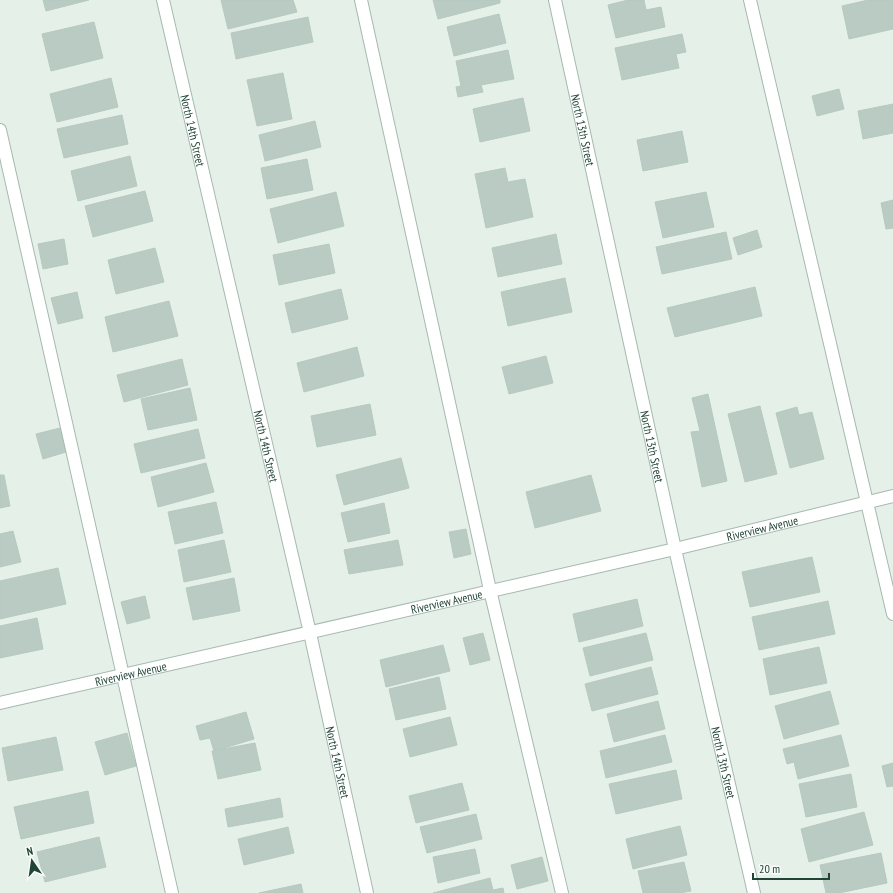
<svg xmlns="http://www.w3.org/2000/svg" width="893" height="893" font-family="'PT Sans Narrow',sans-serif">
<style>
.building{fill:#b9cbc2;stroke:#b6cac0}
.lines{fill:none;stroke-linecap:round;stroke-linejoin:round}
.minor-casing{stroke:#a6b9b0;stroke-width:14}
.minor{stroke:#fff;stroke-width:12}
.labels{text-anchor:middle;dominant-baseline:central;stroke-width:4;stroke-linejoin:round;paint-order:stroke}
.street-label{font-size:12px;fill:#214437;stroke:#f6fbf8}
</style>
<rect width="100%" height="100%" fill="#e5f0e9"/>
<g class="building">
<polygon points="43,0 89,0 46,11"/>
<polygon points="221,0 293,0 297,12 228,29"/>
<polygon points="433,0 500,0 500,3 438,19"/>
<polygon points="628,0 644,0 646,10 661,7 665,27 616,38 608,5"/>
<polygon points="868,0 893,0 893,29 849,39 842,6"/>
<polygon points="499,14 506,43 454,56 447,27"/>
<polygon points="308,17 313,42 236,59 231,33"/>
<polygon points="94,22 103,58 51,71 42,34"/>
<polygon points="682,34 686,52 676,54 679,68 622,80 615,48"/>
<polygon points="508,50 514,79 481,85 483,92 458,97 456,87 461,86 456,61"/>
<polygon points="283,73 292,119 257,126 247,80"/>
<polygon points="111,78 118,107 57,122 50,94"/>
<polygon points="839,89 844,109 817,116 812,96"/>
<polygon points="523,98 530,131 480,142 473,109"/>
<polygon points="893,104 893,133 863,139 858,111"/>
<polygon points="122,115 128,144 64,158 57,129"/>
<polygon points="315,121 321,147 265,161 259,135"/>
<polygon points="682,131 688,162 643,171 637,140"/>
<polygon points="130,156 137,186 78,201 71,171"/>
<polygon points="307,159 313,190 267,199 261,168"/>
<polygon points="505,168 508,182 525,179 533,217 486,228 475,174"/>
<polygon points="145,191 153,221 93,237 85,206"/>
<polygon points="336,192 344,226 278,243 270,209"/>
<polygon points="706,192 714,227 663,238 655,202"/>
<polygon points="893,200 893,228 886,229 881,203"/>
<polygon points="757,230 762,247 738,255 733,238"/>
<polygon points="726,232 732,259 662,274 656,247"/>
<polygon points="556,234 562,264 498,277 492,248"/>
<polygon points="64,239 68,264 43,269 38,244"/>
<polygon points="329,244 335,273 279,285 273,255"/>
<polygon points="155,248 164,282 116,294 108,260"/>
<polygon points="565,278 572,312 508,326 501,292"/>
<polygon points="755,287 762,316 675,337 667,308"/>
<polygon points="341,289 348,319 292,333 285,303"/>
<polygon points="77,292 83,318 58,324 51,298"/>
<polygon points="169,301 178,336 113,352 105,317"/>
<polygon points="357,347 364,376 304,392 297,363"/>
<polygon points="546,356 553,383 509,394 502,367"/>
<polygon points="182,359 188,385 124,402 117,375"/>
<polygon points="190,388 197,420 148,430 141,399"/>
<polygon points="708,394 727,481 702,487 691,432 700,431 692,398"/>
<polygon points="370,404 376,435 317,447 311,416"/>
<polygon points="760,406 777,474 745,482 728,414"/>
<polygon points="797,407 799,415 812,412 824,459 790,468 776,413"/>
<polygon points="60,428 66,452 43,459 36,434"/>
<polygon points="198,429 205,458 141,473 134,444"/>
<polygon points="401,458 409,488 344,505 336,475"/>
<polygon points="206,463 214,492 158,507 151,477"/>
<polygon points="0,475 4,475 10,506 0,508"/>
<polygon points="591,475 601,511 535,528 526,492"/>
<polygon points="216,502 223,533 175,544 168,512"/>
<polygon points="384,503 390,533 348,542 341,513"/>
<polygon points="466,529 471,554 454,558 449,532"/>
<polygon points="13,531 21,562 0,567 0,534"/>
<polygon points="224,540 231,572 184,582 178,550"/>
<polygon points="398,540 403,565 349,574 344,550"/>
<polygon points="812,557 820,592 750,607 742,572"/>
<polygon points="58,568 66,604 0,619 0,581"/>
<polygon points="234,578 240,611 193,620 186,588"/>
<polygon points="145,596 150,618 127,624 121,602"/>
<polygon points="637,599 643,626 579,642 573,614"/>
<polygon points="828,601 835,634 759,650 752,617"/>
<polygon points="37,618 43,649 0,658 0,626"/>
<polygon points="483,633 490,660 470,665 463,638"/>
<polygon points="646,633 653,660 590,676 583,648"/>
<polygon points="443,645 450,671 386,687 380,660"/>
<polygon points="819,647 827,683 770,695 763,659"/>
<polygon points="651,667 658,694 592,711 585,684"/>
<polygon points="439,677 446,709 396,720 389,689"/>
<polygon points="830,691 839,724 784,739 775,706"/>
<polygon points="658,701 665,729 614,742 607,714"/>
<polygon points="246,712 254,739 214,751 210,738 200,740 196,726"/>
<polygon points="450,717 457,745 410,757 403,729"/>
<polygon points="127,733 136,766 105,775 95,742"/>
<polygon points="665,735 672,762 606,778 600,751"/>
<polygon points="841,735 849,766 798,779 794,762 787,764 783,749"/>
<polygon points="56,737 63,770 8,781 2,748"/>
<polygon points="255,743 261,770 218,779 212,751"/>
<polygon points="893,763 893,786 887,787 882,766"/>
<polygon points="676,770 682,799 616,814 609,784"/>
<polygon points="851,774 857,807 806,817 799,784"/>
<polygon points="462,783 469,810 416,823 409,796"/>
<polygon points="88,791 94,823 21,839 14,807"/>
<polygon points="280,798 283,817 228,827 225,809"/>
<polygon points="864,812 873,845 809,862 801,829"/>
<polygon points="476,814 482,839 427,853 420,827"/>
<polygon points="680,826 687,855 633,869 626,839"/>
<polygon points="288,827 294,853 244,865 238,839"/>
<polygon points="99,837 106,867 45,882 37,852"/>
<polygon points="475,849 480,873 438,883 433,857"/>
<polygon points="881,853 887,883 839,893 826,893 820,865"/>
<polygon points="542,857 548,881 517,889 511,865"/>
<polygon points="684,862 691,891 680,893 643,893 638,871"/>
<polygon points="490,878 493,890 503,888 504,893 433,893"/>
<polygon points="301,884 303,893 259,893"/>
</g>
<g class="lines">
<g class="minor-casing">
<g id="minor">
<path id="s1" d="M163 0 310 633 367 893"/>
<polyline points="361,0 490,590 562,893"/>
<path id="s2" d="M555 0 675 549 754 893"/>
<polyline points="750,0 893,614"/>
<polyline points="0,130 172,893"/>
<path id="s3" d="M0 703 675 549 893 496"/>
</g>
</g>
<use href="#minor" class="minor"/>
</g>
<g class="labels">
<g class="street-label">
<text stroke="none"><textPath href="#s2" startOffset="133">North 13th Street</textPath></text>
<text stroke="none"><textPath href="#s1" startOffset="134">North 14th Street</textPath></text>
<text stroke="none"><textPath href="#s1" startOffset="458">North 14th Street</textPath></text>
<text stroke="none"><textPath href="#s2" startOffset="457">North 13th Street</textPath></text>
<text stroke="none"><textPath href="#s3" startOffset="782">Riverview Avenue</textPath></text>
<text stroke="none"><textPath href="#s3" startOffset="458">Riverview Avenue</textPath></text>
<text stroke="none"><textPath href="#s3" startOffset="134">Riverview Avenue</textPath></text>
<text stroke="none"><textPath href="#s1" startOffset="782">North 14th Street</textPath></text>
<text stroke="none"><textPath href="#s2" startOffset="781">North 13th Street</textPath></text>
</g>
</g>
<g transform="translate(32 861) rotate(347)" stroke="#f6fbf8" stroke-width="3" paint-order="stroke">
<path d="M0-3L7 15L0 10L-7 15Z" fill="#214437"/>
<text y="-6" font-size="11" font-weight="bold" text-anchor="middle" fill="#214437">N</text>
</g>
<path d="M753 873v6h76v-6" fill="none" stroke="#214437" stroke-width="2"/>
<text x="759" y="873" font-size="12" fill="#214437" stroke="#f6fbf8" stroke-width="3" paint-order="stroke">20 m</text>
</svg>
